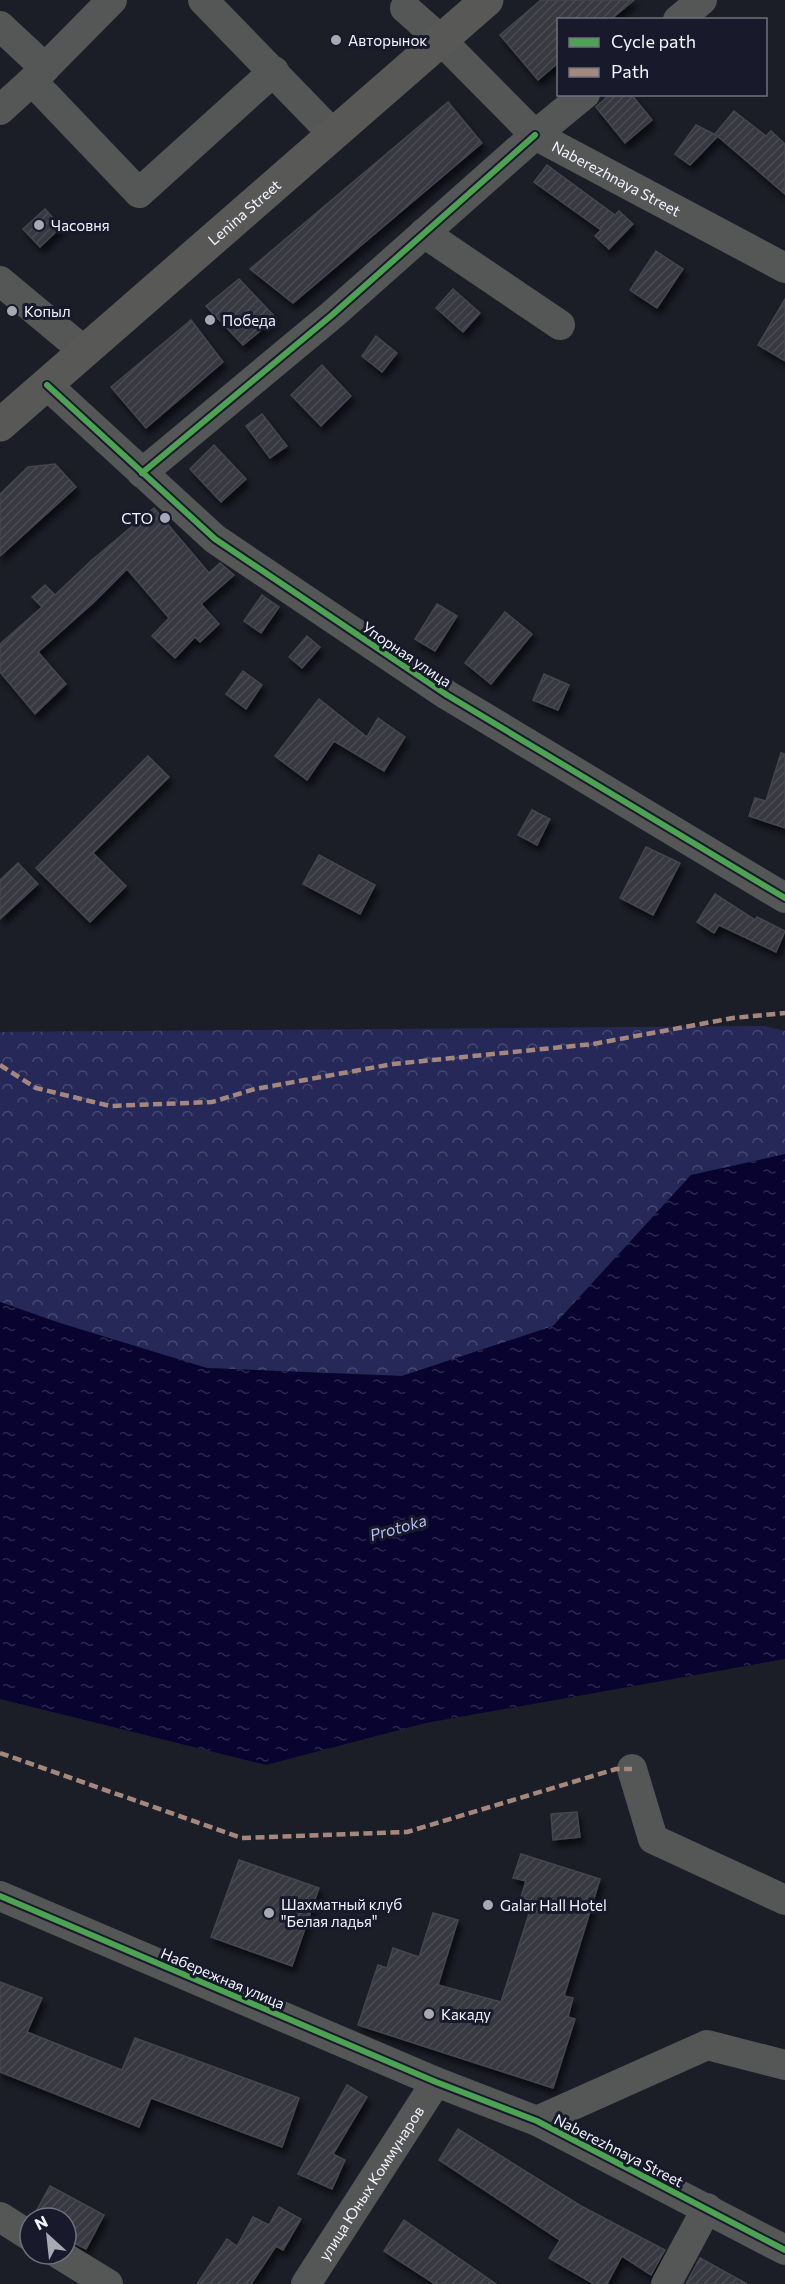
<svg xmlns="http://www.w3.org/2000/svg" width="785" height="2284" font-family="Commissioner,sans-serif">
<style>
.forest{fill:url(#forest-crowns)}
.water{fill:url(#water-ripples)}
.building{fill:url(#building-hatch);stroke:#44464e;stroke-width:1.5;filter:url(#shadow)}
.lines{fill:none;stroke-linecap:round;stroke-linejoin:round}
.minor{stroke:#555656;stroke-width:30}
.major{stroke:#585957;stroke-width:33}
.quiet{stroke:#a5887d;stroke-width:4.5;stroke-dasharray:9 4.5;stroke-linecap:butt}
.cycleway-casing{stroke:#181a2b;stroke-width:10}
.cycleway{stroke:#4ca352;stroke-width:6}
.poi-dot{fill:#a7a9b3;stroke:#181a2b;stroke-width:2}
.labels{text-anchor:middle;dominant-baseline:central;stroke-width:6;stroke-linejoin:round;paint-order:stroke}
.poi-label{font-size:15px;fill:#f2f4fe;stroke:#181a2b;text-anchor:start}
.street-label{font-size:15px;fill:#f2f4fe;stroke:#181a2b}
.water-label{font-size:16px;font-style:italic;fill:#b7bff3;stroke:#181a2b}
</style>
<defs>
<pattern id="forest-crowns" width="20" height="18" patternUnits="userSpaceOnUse" patternTransform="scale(1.5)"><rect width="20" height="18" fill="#262957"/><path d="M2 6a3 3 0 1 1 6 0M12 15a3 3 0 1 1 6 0" fill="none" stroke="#464970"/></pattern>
<pattern id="water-ripples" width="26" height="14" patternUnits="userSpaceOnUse" patternTransform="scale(1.5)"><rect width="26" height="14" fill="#09032f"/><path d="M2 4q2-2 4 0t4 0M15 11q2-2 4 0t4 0" fill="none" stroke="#2d284e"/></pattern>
<pattern id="building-hatch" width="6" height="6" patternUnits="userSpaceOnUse" patternTransform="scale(1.5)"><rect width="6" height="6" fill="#373840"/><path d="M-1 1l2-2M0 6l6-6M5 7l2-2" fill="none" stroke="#4b4c53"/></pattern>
<filter id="shadow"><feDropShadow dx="3.5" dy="6" stdDeviation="3" flood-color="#0009"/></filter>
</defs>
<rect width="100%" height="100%" fill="#1c1e27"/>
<polygon class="forest" points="764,1026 785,1031 785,1163 691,1175 553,1326 402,1376 207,1368 59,1323 0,1302 0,1032"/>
<polygon class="water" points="785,1154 785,1659 426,1723 266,1765 0,1699 0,1302 60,1323 207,1368 402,1376 553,1326 691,1175"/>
<g class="building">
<polygon points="541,0 634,0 610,20 558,20 558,63 538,80 500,35"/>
<polygon points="610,94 631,94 652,120 625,143 596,107"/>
<polygon points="448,102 482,143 293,303 250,269"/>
<polygon points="734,111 766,136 771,131 785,144 785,194 715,134"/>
<polygon points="696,125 718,136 690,165 675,154"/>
<polygon points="547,165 615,215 619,211 633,224 609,249 595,236 601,230 534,182"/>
<polygon points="45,209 61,227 40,247 23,229"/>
<polygon points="656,251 683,269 657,308 630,290"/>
<polygon points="239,279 276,318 243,345 206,306"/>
<polygon points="453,289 480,313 463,332 436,308"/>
<polygon points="785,299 785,361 758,345"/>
<polygon points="191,320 223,362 146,428 111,387"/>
<polygon points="376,336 397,353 382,372 362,356"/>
<polygon points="322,365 351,396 321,426 291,395"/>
<polygon points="262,414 287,446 270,458 246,426"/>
<polygon points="214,445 246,479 221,502 190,469"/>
<polygon points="55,464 76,487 0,556 0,494 28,467"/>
<polygon points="154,508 209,573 220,563 234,575 201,604 219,624 200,642 195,637 175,658 152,636 169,618 127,569 94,602 38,652 66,684 35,714 0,672 0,644 42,607 32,597 45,585 55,595 92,560"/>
<polygon points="262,595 279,607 261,633 244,621"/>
<polygon points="437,604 457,616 435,651 415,639"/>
<polygon points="505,612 532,634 491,684 465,663"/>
<polygon points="307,636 320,647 302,668 289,657"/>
<polygon points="243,671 262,685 246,709 226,694"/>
<polygon points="544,674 569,685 558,710 533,700"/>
<polygon points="319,699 367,737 378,718 405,737 384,771 334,741 307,780 275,756"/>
<polygon points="781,753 785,754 785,828 749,816 755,798 766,801"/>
<polygon points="148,756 169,777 93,853 126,886 90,922 36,868"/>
<polygon points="532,810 550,819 537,845 518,835"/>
<polygon points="646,847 680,863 653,915 620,898"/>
<polygon points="319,855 375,885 360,914 303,884"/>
<polygon points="18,863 38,884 0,919 0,880"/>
<polygon points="715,894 755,920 757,917 785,931 776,952 719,925 714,933 697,922"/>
<polygon points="577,1812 580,1837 553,1840 551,1814"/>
<polygon points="521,1854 600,1879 564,1996 573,1998 568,2017 575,2019 553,2088 358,2025 378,1965 387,1968 393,1948 419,1957 433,1913 458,1920 438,1985 501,2002 533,1901 521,1897 526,1881 513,1878"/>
<polygon points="239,1860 319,1888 292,1966 211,1937"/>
<polygon points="0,1982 42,1998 27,2032 122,2070 135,2038 299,2098 282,2147 151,2098 139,2127 0,2072"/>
<polygon points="347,2085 367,2097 333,2154 345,2160 332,2189 298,2174"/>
<polygon points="458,2129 581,2206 665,2250 651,2275 622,2256 607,2284 594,2284 549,2258 560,2240 439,2160"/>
<polygon points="50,2186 104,2215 86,2249 66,2239 66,2218 33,2217"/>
<polygon points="279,2207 301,2219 283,2250 276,2246 251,2284 197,2284 227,2239 237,2246 253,2217 269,2225"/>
<polygon points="404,2220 496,2284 435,2284 384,2251"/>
<polygon points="700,2258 747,2284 686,2284"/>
</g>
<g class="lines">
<g class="minor">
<polyline points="203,0 332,133"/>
<path id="s1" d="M405 8 441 40 535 135 785 268"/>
<polyline points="678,20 702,0"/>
<polyline points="0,26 45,68"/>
<polyline points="32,81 139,193 274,71"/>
<polyline points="0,110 32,81 112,0"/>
<polyline points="424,233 560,325"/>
<polyline points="0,281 84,351"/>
<polyline points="47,385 215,539 447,695 785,898"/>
<polyline points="142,473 332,315 535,135 585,94"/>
<polyline points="632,1769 653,1839 785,1900"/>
<polyline points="0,1896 436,2082 537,2121 785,2250"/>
<polyline points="537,2121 707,2045 785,2065"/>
<polyline points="0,2217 30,2236"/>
<polyline points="59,2254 108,2284"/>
<path id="s2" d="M306 2284 436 2082"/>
<polyline points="666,2284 707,2208"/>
</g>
<path class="major" id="s3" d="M0 425 487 0"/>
<g class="quiet">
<polyline points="0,1065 36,1088 110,1106 212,1102 255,1089 393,1064 593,1044 733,1018 785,1013"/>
<polyline points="0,1753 242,1838 407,1832 616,1769 632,1769"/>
</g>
<g class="cycleway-casing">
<g id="cycleway">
<polyline points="47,385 215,539 447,695 785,898"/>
<polyline points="142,473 332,315 535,135"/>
<polyline points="0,1896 436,2082 537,2121 785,2250"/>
</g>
</g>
<use href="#cycleway" class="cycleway"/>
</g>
<g class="poi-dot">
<circle cx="336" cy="40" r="6"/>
<circle cx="39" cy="225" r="6"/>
<circle cx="12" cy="311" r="6"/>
<circle cx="210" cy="320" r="6"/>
<circle cx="165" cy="518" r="6"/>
<circle cx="488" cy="1905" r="6"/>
<circle cx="269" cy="1913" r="6"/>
<circle cx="429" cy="2014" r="6"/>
</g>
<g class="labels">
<g class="poi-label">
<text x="348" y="40">Авторынок</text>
<text x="51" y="225">Часовня</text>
<text x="24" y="311">Копыл</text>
<text x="222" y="320">Победа</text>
<text x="153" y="518" text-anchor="end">СТО</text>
<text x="281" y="1904">Шахматный клуб<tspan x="281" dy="17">"Белая ладья"</tspan></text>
<text x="500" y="1905">Galar Hall Hotel</text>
<text x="441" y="2014">Какаду</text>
</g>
<g class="street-label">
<text stroke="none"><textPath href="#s1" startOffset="274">Naberezhnaya Street</textPath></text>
<text stroke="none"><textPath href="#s3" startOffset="324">Lenina Street</textPath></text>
<text transform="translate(407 654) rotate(34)">Упорная улица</text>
<text transform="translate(223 1978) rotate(23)">Набережная улица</text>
<text transform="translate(619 2150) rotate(27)">Naberezhnaya Street</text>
<text stroke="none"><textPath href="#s2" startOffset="120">улица Юных Коммунаров</textPath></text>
</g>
<g class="water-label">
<text transform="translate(398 1527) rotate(-16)">Protoka</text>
</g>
</g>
<rect x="557" y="18" width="210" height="78" fill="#181a2b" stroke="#6f717f" stroke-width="1.5"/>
<rect x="569" y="38" width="30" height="9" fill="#4ca352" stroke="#6f717f" stroke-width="1.5"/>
<text x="611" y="48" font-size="18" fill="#f2f4fe">Cycle path</text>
<rect x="569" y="68" width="30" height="9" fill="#a5887d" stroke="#6f717f" stroke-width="1.5"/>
<text x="611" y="78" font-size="18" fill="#f2f4fe">Path</text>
<g transform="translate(48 2236) rotate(333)"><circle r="28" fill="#181a2b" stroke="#6f717f" stroke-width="1.5"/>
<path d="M0-4.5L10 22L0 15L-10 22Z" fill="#a7a9b3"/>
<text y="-9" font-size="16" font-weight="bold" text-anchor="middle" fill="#f2f4fe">N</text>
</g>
</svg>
